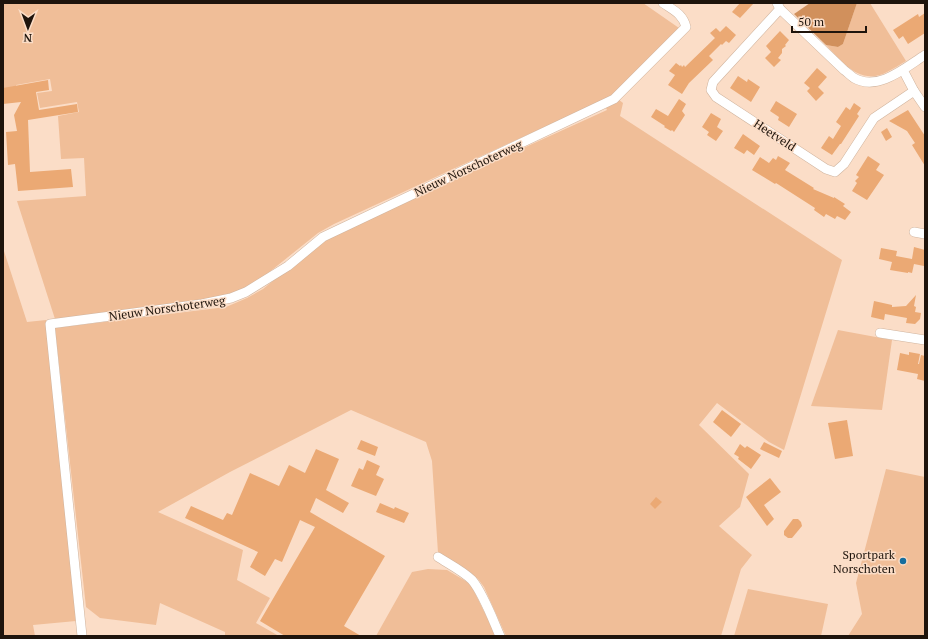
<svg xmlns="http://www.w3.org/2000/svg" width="928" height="639" font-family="'PT Serif',serif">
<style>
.green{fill:#f0be98}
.forest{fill:#d1905c}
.building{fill:#eba974}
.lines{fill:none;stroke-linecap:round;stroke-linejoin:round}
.street-casing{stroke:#d0b49e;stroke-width:10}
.street{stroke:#fff;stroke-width:9}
.poi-dot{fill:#166e9e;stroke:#fbddc7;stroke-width:1.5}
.labels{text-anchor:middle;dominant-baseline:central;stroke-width:3;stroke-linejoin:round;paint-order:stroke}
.street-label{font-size:12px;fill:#1e140c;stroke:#fbddc7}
.poi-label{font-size:12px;fill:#1e140c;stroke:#fbddc7;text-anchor:end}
</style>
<rect width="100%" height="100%" fill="#fbddc7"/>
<g class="green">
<polygon points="3,3 643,3 679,28 616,94 334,224 318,233 257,282 226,296 55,319 17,201 86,196 84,158 61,159 58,116 79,112 77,102 40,108 37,93 52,91 50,79 16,85 17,97 3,100"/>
<path d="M857 3H870L906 61C899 65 893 69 887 72 860 86 842 62 826 45L838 47 843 44Z"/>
<polygon points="618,99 623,103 620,116 842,260 784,450 769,442 717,403 699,425 749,474 740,507 719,526 752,555 741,569 721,636 506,636 484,587 478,579 438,553 432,461 426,442 351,410 230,472 158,512 243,550 237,580 270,598 256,623 279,636 225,636 225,632 160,603 156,625 100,618 86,607 55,328 226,307 247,298 263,289 326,238 607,110 605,106"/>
<polygon points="3,248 27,322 46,320 76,621 33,625 35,636 3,636"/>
<polygon points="838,330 892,340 882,410 811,406"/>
<polygon points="886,469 925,477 925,636 848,636 862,614 856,583"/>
<polygon points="428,569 447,570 469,583 472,587 496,636 376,636 412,572"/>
<polygon points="748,589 828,604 821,636 734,636"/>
</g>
<polygon class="forest" points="810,3 857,3 843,44 838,47 826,45 794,14"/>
<g class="building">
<polygon points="740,3 754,3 740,18 732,12"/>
<polygon points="925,13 925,33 908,44 903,36 899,39 893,30 918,14 919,17"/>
<polygon points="726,26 736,35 729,43 726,41 722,45 721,44 709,56 713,60 689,83 682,94 668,85 675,75 669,71 676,63 680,66 681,65 682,67 684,65 685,67 715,38 710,33 716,28 720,32"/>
<polygon points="780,31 789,40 785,45 786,46 782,49 782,53 778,58 781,60 774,67 765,58 771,52 766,46"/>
<polygon points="817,68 827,77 818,87 824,93 816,101 807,91 810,88 804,83"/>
<polygon points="738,76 747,82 748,79 760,87 751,102 730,88"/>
<polygon points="48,80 49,90 36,92 39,110 77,104 78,112 28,120 30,172 71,169 73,187 18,191 15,164 8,165 6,132 17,131 14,115 21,102 3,104 3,88"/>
<polygon points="679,99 686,104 682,111 685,115 674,132 672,130 671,131 664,127 665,126 651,117 656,109 668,116"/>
<polygon points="776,101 797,114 789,127 778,120 779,117 770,111"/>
<polygon points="854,103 861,108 857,114 859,116 841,144 840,144 832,155 821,148 829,136 833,139 841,126 836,122 846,107 850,110"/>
<polygon points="908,110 925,136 925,166 912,145 915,143 907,131 889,121"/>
<polygon points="711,113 721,119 717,127 723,131 716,141 707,135 709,132 702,127"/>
<polygon points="887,128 892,137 886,141 881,132"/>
<polygon points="743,134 760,146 754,155 747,150 744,154 734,148"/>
<polygon points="778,156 790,163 785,170 814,188 813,189 834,198 834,197 845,204 843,206 851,212 845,220 837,216 835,219 826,214 824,217 814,210 815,208 776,183 775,184 752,170 760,157 769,163 773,158 776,160"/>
<polygon points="868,156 880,164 876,170 884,175 867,200 852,191 857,183 855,181 859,177 856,175"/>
<polygon points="914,247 925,250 925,260 924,266 914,264 912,273 908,272 908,273 890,270 892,262 879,259 881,248 897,251 896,256 912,259"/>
<polygon points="916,295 914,306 916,307 915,312 921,313 920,319 915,324 906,323 907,318 885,314 884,320 871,317 874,301 892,305 892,307 906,306"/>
<polygon points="909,352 920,354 918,364 919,364 921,355 925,356 925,381 917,379 918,374 897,370 900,353 909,355"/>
<polygon points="722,410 741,424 731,437 713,422"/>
<polygon points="847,420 853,456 835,459 828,423"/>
<polygon points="361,440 378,447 375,456 357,449"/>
<polygon points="764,442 782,451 779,458 760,449"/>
<polygon points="740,444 745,448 747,446 761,455 751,469 738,459 739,457 734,454"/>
<polygon points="316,449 339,459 326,490 349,503 343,513 316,498 310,512 385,556 344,626 361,636 285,636 260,621 315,527 300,520 282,562 275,559 265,576 250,567 258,552 185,518 191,506 223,520 227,513 232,515 250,473 279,486 289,465 305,473"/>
<polygon points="367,460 380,466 376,475 384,479 376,496 351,486 359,468 363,470"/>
<polygon points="770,478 781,492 764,505 774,519 767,526 746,497"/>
<polygon points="656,497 662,502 655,509 650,504"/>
<polygon points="380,503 394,509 395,507 409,513 404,523 376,512"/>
<polygon points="793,519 798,519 801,522 802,526 792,538 788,538 784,535 784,531"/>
</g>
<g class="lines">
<g class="street-casing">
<g id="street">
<path d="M777 3 780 9 844 70C848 73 851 76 854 78 878 92 906 67 925 55"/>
<polyline points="780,9 713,82 711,90 716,97 826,169 835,172 844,164 874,118 914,91"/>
<polyline points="903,70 914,91 925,107"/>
<polyline points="914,232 925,234"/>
<polyline points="880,333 925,340"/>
<path d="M438 557C449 564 463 571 472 580 483 593 493 620 500 636"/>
<path d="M82 636 50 324 202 304 231 298 246 292 288 266 323 237 614 99 686 27C683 14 673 10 663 3"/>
</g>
</g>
<use href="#street" class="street"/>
</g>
<circle class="poi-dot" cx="903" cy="561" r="4"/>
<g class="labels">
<g class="street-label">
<text transform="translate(775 135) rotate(33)">Heetveld</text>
<text transform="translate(468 168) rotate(-25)">Nieuw Norschoterweg</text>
<text transform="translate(167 308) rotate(-8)">Nieuw Norschoterweg</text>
</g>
<g class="poi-label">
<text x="895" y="554">Sportpark<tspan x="895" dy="14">Norschoten</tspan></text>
</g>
</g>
<rect width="928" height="639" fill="none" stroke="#1e140c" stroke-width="8"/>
<g transform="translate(28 28) rotate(181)" stroke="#fbddc7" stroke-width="3" paint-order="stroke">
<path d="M0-3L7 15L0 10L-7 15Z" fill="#1e140c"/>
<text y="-6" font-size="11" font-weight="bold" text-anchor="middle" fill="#1e140c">N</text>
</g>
<path d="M792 26v6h74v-6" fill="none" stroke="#1e140c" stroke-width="2"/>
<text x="798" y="26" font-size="12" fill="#1e140c" stroke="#fbddc7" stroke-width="3" paint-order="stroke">50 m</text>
</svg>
